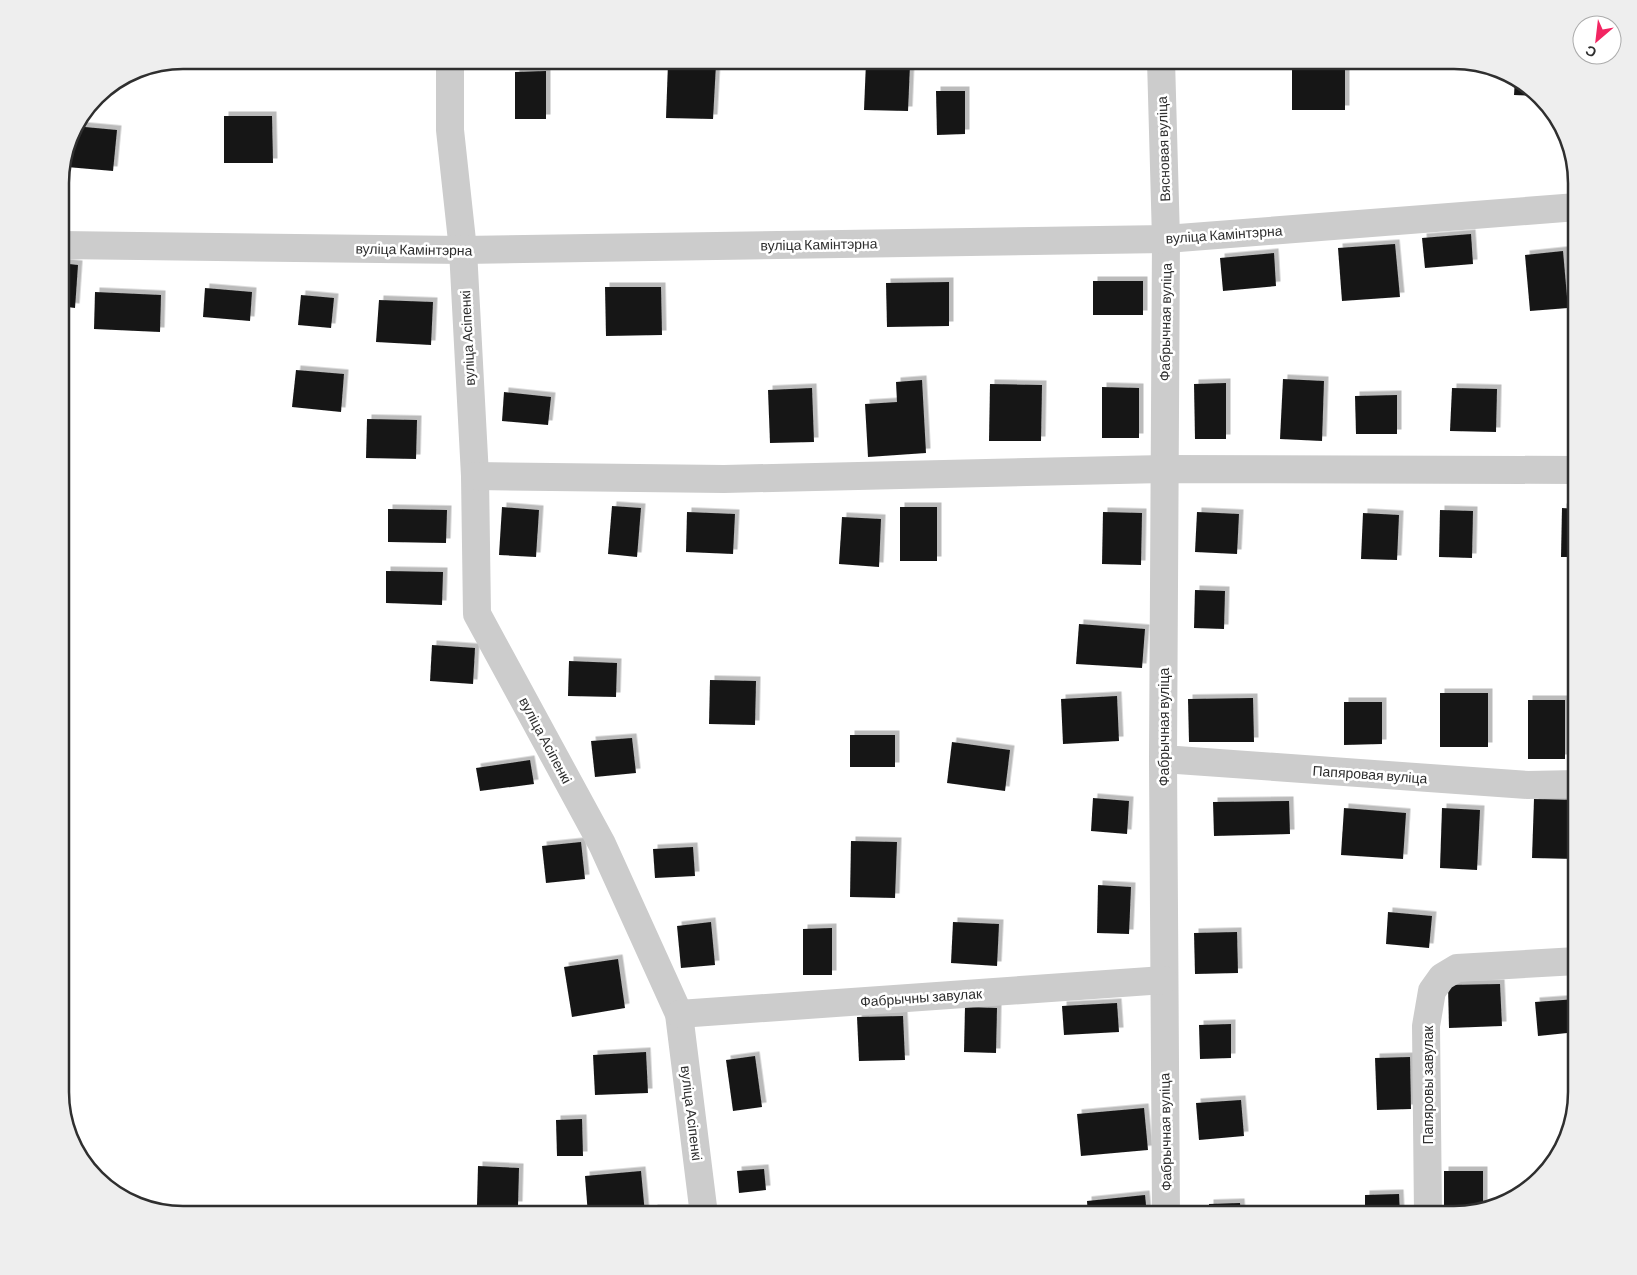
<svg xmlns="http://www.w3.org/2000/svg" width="1637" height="1275" font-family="Barlow,sans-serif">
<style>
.building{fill:#161616;filter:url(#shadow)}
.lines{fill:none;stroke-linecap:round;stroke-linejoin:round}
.street{stroke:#ccc;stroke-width:28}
.labels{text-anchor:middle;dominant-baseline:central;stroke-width:5;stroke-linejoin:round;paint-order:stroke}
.street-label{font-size:14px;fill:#2f2f2f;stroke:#fff}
.rim{fill:none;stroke:#2f2f2f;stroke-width:2.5}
</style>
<defs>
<filter id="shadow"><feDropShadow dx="4.5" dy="-4.5" stdDeviation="0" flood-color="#0004"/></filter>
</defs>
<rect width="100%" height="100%" fill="#fff"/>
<g class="building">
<rect x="1292" y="60" width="53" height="50"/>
<polygon points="866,62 910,64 908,111 864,110"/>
<polygon points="668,63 716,64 713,119 666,118"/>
<polygon points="546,71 546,119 515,119 515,72"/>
<polygon points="1515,78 1529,85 1538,96 1514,95"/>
<polygon points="936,91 965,91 965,134 937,135"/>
<polygon points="224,116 272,116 273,163 224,163"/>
<polygon points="74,126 117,130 113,171 67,167 69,140"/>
<polygon points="1471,234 1473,264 1425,268 1422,238"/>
<polygon points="1395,244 1400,297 1342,301 1338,248"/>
<polygon points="1563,251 1568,308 1530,311 1525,255"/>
<polygon points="1274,253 1276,286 1223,291 1220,258"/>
<polygon points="60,263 78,265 75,308 60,306"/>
<rect x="1093" y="281" width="50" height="34"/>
<polygon points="949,282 949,326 887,327 886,283"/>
<polygon points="605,287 661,287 662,335 606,336"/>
<polygon points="205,288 252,292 250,321 203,317"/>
<polygon points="95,292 161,295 160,332 94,329"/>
<polygon points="301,295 334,298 331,328 298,325"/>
<polygon points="379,300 433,302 431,345 376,342"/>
<polygon points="296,370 344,374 341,412 292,407"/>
<polygon points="1283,379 1324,381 1322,441 1280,439"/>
<polygon points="922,380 926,453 868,457 865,404 897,402 896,382"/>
<polygon points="1226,383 1226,439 1195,439 1194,384"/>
<polygon points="990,384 1042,385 1041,441 989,441"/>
<polygon points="1102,387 1139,388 1139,438 1102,438"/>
<polygon points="812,388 814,442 770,443 768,390"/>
<polygon points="1452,388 1497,389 1496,432 1450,431"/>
<polygon points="504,392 551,397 548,425 502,421"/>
<polygon points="1397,395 1397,434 1356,434 1355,396"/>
<polygon points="367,419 417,420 416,459 366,458"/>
<polygon points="612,506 641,508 637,557 608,554"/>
<polygon points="502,507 539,510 536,557 499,555"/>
<rect x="900" y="507" width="37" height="54"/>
<polygon points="1562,508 1577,509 1577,557 1561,557"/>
<polygon points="388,509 447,510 446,543 388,542"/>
<polygon points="1440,510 1473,511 1472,558 1439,557"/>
<polygon points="687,512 735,514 733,554 686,552"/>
<polygon points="1103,512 1142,513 1141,565 1102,564"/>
<polygon points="1197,512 1239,514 1237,554 1195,552"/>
<polygon points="1363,513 1399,515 1397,560 1361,559"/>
<polygon points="842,517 881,519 879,567 839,564"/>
<polygon points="386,571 443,572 442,605 386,603"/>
<polygon points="1195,590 1225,591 1224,629 1194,628"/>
<polygon points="1079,624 1145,629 1142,668 1076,664"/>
<polygon points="432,645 475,648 473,684 430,681"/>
<polygon points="569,661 617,663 616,697 568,696"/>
<polygon points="710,680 756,681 755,725 709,724"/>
<rect x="1440" y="693" width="48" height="54"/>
<polygon points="1117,696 1119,741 1063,744 1061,699"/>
<polygon points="1253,698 1254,742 1189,742 1188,699"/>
<rect x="1528" y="700" width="37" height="59"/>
<polygon points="1344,702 1382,702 1382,744 1344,745"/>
<rect x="850" y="735" width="45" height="32"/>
<polygon points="632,738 636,773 595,777 591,741"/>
<polygon points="952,742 1010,750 1005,791 947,783"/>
<polygon points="530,760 534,784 480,791 476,768"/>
<polygon points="1093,798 1129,801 1127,834 1091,831"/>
<polygon points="1534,799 1577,800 1575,859 1532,858"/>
<polygon points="1289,801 1290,834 1214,836 1213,802"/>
<polygon points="1344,808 1406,813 1403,859 1341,855"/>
<polygon points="1442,808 1480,810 1477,870 1440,868"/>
<polygon points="851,841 897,842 895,898 850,897"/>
<polygon points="581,842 585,879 546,883 542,846"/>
<polygon points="693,847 695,876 655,878 653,849"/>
<polygon points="1098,885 1131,887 1129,934 1097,933"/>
<polygon points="1388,912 1432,916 1429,948 1386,944"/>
<polygon points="711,922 715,965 681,968 677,926"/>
<polygon points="953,922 999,924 997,966 951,963"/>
<polygon points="832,928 832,975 803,975 803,929"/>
<polygon points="1237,932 1238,973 1195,974 1194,933"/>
<polygon points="618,959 625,1008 572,1017 564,967"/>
<polygon points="1500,984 1502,1026 1449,1028 1448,985"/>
<polygon points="1577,999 1577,1032 1538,1036 1535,1002"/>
<polygon points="1117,1003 1119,1032 1064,1035 1062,1006"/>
<polygon points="965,1007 997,1008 996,1053 964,1052"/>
<polygon points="903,1016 905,1060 859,1061 857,1017"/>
<polygon points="1231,1024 1231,1058 1200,1059 1199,1025"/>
<polygon points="646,1052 648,1093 595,1095 593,1055"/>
<polygon points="755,1056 762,1107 733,1111 726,1060"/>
<polygon points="1410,1057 1411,1109 1377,1110 1375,1058"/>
<polygon points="1241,1100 1244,1136 1199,1140 1196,1103"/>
<polygon points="1144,1108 1148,1150 1081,1156 1077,1114"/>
<polygon points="582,1119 583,1156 557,1156 556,1120"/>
<polygon points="478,1166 519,1168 518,1206 477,1205"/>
<polygon points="764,1169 766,1190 739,1193 737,1171"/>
<polygon points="641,1171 645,1214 588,1215 585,1176"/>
<polygon points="1444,1171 1483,1171 1483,1208 1454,1215 1444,1215"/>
<polygon points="1399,1194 1400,1215 1365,1215 1365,1195"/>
<polygon points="1145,1195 1147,1215 1088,1215 1087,1201"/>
<polygon points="1240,1203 1241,1215 1209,1215 1209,1204"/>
<rect x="653" y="1209" width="32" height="6"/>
</g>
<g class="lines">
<g class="street">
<polyline points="450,60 450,130 463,250 475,476 477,614 602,844 679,1014 704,1215"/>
<polyline points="1161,60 1166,239 1163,759 1166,1215"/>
<polyline points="60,245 463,250 1166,239 1577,207"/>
<polyline points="475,476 724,479 1164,469 1577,470"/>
<polyline points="1163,759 1528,785 1577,784"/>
<polyline points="679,1014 1164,980"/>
<polyline points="1428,1215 1426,1026 1432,991 1442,977 1457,968 1577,961"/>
</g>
</g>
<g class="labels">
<g class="street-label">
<text transform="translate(1163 149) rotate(-92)">Вясновая вуліца</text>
<text transform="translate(1224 234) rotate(-4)">вуліца Камінтэрна</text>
<text transform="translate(819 244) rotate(-1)">вуліца Камінтэрна</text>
<text transform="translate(414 249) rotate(1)">вуліца Камінтэрна</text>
<text transform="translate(1165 322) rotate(-89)">Фабрычная вуліца</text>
<text transform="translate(467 338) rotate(-93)">вуліца Асіпенкі</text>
<text transform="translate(1163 727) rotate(-90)">Фабрычная вуліца</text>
<text transform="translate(546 740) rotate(62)">вуліца Асіпенкі</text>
<text transform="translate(1370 774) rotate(4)">Папяровая вуліца</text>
<text transform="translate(921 997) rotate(-4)">Фабрычны завулак</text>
<text transform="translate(1427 1085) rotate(-90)">Папяровы завулак</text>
<text transform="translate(692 1113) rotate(83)">вуліца Асіпенкі</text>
<text transform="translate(1165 1132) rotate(-91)">Фабрычная вуліца</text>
</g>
</g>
<path d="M0 0H1637V1275H0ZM183 69H1454A114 114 0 0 1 1568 183V1092A114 114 0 0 1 1454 1206H183A114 114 0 0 1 69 1092V183A114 114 0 0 1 183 69Z" fill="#eee" fill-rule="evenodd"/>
<path class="rim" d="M183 69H1454A114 114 0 0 1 1568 183V1092A114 114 0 0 1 1454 1206H183A114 114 0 0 1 69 1092V183A114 114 0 0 1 183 69Z"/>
<g transform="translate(1597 40) rotate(208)"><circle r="24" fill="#ffffff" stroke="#acacac"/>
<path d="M0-4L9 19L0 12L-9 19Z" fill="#f22562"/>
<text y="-8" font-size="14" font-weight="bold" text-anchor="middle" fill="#2f2f2f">С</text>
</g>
</svg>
